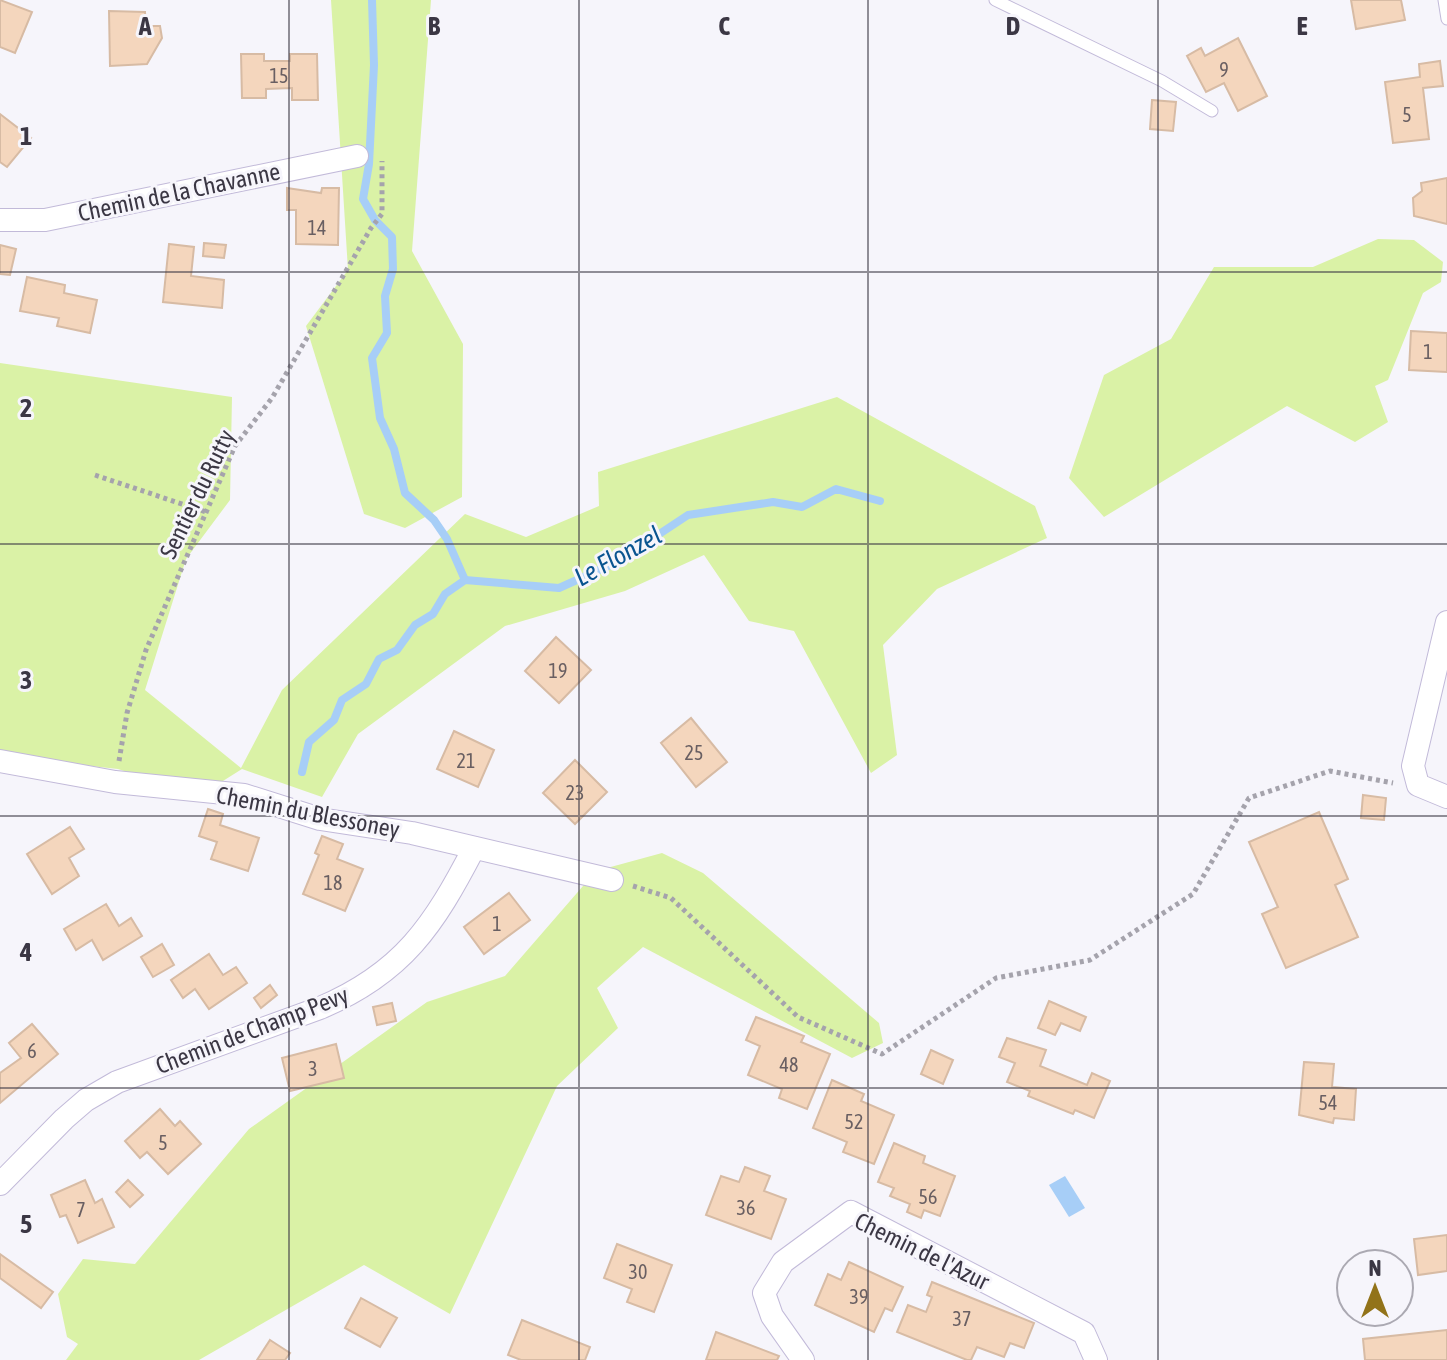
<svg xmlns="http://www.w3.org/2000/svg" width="1447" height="1360" font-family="'Asap Condensed',sans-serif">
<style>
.green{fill:#daf2a6}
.water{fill:#a7cef7}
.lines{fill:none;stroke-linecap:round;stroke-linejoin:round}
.stream{stroke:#a7cef7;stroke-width:8}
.building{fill:#f4d6bd;stroke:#d7bba4;stroke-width:2}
.lane-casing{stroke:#c2bad9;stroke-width:13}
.street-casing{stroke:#c2bad9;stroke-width:24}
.path{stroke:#a5a3ac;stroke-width:5;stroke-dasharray:4 4;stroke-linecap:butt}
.lane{stroke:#fff;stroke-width:11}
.street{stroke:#fff;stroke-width:22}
.grid{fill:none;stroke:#3b3744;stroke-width:2;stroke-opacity:0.55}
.labels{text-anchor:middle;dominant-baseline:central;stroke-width:6;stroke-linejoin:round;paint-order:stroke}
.number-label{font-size:20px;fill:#695f62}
.street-label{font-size:24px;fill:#3b3744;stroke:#f6f5fb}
.water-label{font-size:26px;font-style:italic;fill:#095490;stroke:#f6f5fb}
.grid-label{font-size:26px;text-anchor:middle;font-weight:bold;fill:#3b3744;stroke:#f6f5fb;stroke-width:6;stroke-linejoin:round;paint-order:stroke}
</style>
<rect width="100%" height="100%" fill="#f6f5fb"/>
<g class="green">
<polygon points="331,0 431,0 412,251 463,344 462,497 405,528 364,514 306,326 348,270"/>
<polygon points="1378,239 1414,240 1443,262 1441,282 1423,293 1388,380 1375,386 1388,422 1355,442 1287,406 1104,517 1069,478 1104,375 1171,339 1214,267 1313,267"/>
<polygon points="0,363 232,397 230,500 186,559 145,690 241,768 282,690 465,514 526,537 599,506 598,472 837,397 1035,506 1047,538 937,589 883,645 897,755 871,773 794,631 749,621 704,555 625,591 505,626 358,734 322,797 242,769 199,796 118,769 0,756"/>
<polygon points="662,853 703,873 879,1023 883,1043 852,1058 643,947 597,988 618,1028 557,1086 450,1314 364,1265 199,1360 66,1360 78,1344 67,1337 58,1294 83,1259 135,1264 249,1129 427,1002 505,976 596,871"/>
</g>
<polygon class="water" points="1065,1176 1085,1208 1069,1217 1049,1185"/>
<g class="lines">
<g class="stream">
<polyline points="372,0 374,65 369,164 363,199 375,220 392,237 393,269 385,296 387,333 372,358 380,418 394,449 405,493 434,520 447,539 465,580"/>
<polyline points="302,772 309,742 334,720 342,700 366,684 379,659 397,650 415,625 433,614 445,594 465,580 559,588 617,562 688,515 773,502 802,507 836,489 880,501"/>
</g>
</g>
<g class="building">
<polygon points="0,0 32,12 15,53 0,47"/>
<polygon points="1351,0 1401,0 1405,20 1356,29"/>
<polygon points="109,11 145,12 146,26 160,26 162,38 147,64 110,66"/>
<polygon points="1238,38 1267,96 1238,111 1224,83 1206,92 1187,56 1201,48 1205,56"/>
<polygon points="241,54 264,54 264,61 290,61 290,54 317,54 318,100 292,100 292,88 266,89 266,98 242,98"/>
<polygon points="1440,61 1443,86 1423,88 1429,139 1393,143 1385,82 1420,77 1419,64"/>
<polygon points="1152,100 1176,102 1173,131 1150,129"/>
<polygon points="0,114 31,138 7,167 0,162"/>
<polygon points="1447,178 1447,224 1414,216 1413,198 1422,191 1421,183"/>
<polygon points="287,188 321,193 322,188 339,188 338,245 296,244 296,210 287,210"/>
<polygon points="204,243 226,245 224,258 203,256"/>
<polygon points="169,244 194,247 191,276 224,280 222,308 163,302"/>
<polygon points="0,245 16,249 10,275 0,274"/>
<polygon points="27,277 65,285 64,293 97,300 90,333 57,326 59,318 20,311"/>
<polygon points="1411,331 1447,333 1447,372 1409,370"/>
<polygon points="556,637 591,670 559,703 525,671"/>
<polygon points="691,718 727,762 696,787 661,743"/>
<polygon points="454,731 494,750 478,787 437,769"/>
<polygon points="575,760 607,792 575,824 543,793"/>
<polygon points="1363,795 1386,798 1384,820 1361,818"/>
<polygon points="208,809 223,814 220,825 259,838 248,871 211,859 217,842 199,836"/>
<polygon points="1319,812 1348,879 1335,885 1358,937 1286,968 1262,914 1278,907 1249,842"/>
<polygon points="70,827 84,849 69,858 79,876 52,894 27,854"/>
<polygon points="322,836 343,844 337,859 363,869 345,911 303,894 319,855 315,853"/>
<polygon points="509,893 530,920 484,954 464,927"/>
<polygon points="106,904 119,926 131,918 142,936 103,960 92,940 76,950 64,929"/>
<polygon points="162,944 174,965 153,977 141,957"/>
<polygon points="209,954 223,975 236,967 247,983 209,1009 195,989 183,998 171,980"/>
<polygon points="270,985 277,995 261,1008 254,998"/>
<polygon points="1049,1001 1086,1017 1080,1031 1061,1023 1055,1035 1038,1028"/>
<polygon points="392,1003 396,1021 377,1025 373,1007"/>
<polygon points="756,1017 804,1036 801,1042 830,1054 807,1109 779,1098 782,1089 748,1075 760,1046 746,1040"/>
<polygon points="32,1024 58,1054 0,1103 0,1073 21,1058 9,1043"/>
<polygon points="1007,1038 1046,1050 1040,1066 1087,1085 1092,1073 1110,1081 1094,1118 1075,1110 1073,1114 1028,1096 1030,1091 1007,1082 1015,1063 999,1057"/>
<polygon points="336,1044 344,1078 290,1091 282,1058"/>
<polygon points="931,1050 953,1060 943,1084 921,1074"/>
<polygon points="1304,1062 1334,1064 1332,1087 1356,1089 1354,1120 1334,1118 1333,1123 1299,1115"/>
<polygon points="832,1080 864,1094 861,1101 894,1115 874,1164 843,1152 847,1142 813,1128"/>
<polygon points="160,1109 175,1126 180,1121 201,1144 168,1174 147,1152 140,1158 125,1141"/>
<polygon points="894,1143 925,1156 923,1163 955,1176 940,1216 924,1210 921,1218 907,1212 910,1204 890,1196 894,1188 878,1182"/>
<polygon points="745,1167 770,1176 764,1191 786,1199 771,1239 706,1215 721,1176 739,1182"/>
<polygon points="85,1180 95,1203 102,1199 114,1227 78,1243 66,1215 60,1217 51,1195"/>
<polygon points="128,1180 143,1195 130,1207 116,1192"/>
<polygon points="1447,1235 1447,1271 1418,1275 1414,1239"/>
<polygon points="617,1244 672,1265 654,1312 627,1302 632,1289 604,1278"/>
<polygon points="0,1254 53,1292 41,1308 0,1278"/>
<polygon points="849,1262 903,1287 892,1311 885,1308 874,1332 815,1305 828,1274 841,1280"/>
<polygon points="932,1282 1034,1323 1024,1348 1010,1343 1004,1357 977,1347 971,1360 967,1360 897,1332 908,1305 926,1312 932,1297 927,1295"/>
<polygon points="361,1298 397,1318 380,1347 345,1328"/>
<polygon points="522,1320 590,1347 585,1360 521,1360 508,1355"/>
<polygon points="1447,1330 1447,1360 1365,1360 1363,1339"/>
<polygon points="716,1332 779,1356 777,1360 706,1360"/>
<polygon points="270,1340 290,1353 285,1360 257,1360"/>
</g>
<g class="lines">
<g class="lane-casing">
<g id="lane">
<polyline points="995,0 1162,81 1212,111"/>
<polyline points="1444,0 1447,19"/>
</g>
</g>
<g class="street-casing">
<g id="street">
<polyline points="0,220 45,220 357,156"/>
<polyline points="1447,622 1413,766 1418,785 1447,797"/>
<polyline points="0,761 115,782 244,795 320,819 412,833 612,880"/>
<path d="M0 1184 64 1119 86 1100 117 1082 320 1008C403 973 434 925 474 848"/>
<polyline points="803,1360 772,1316 764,1293 783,1262 851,1212 1084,1333 1096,1360"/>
</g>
</g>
<g class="path">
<polyline points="95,475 206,512"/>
<polyline points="119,761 127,713 146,650 235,446 272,398 371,228 382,214 382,161"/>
<polyline points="633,886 671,898 798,1017 882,1054 996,978 1090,960 1193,894 1249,798 1330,771 1393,783"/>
</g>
<use href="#lane" class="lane"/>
<use href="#street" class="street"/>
</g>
<path class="grid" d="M289 0V1360M579 0V1360M868 0V1360M1158 0V1360M0 272H1447M0 544H1447M0 816H1447M0 1088H1447"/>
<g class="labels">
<g class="number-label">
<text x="1224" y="69">9</text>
<text x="279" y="75">15</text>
<text x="1407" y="114">5</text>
<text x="317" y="227">14</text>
<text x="1428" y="351">1</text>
<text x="558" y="670">19</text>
<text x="694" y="752">25</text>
<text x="466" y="760">21</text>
<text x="575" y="792">23</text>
<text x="333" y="882">18</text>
<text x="497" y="923">1</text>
<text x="32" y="1050">6</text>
<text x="789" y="1064">48</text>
<text x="313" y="1068">3</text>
<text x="1328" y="1102">54</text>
<text x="854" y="1121">52</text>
<text x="163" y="1142">5</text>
<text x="928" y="1196">56</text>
<text x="746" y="1207">36</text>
<text x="81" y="1209">7</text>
<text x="638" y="1271">30</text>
<text x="859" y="1296">39</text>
<text x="962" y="1318">37</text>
</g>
<g class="street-label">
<text transform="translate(179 192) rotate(-12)">Chemin de la Chavanne</text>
<text transform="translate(197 494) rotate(-64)">Sentier du Rutty</text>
<text transform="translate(308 812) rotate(11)">Chemin du Blessoney</text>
<text transform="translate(252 1030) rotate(-21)">Chemin de Champ Pevy</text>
<text transform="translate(922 1251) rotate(26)">Chemin de l'Azur</text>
</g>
<g class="water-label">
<text transform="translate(618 556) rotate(-29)">Le Flonzel</text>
</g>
</g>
<g class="grid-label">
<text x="145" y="35">A</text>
<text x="434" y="35">B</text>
<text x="724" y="35">C</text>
<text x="1013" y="35">D</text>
<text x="1302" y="35">E</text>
<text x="26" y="145">1</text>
<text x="26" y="417">2</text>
<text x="26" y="689">3</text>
<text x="26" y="961">4</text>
<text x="26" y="1233">5</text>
</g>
<g transform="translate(1375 1288)"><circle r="38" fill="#f6f5fb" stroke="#aba9b2" stroke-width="2"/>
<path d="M0-6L14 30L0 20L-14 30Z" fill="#927319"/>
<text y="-12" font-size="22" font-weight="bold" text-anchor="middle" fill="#3b3744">N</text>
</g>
</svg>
